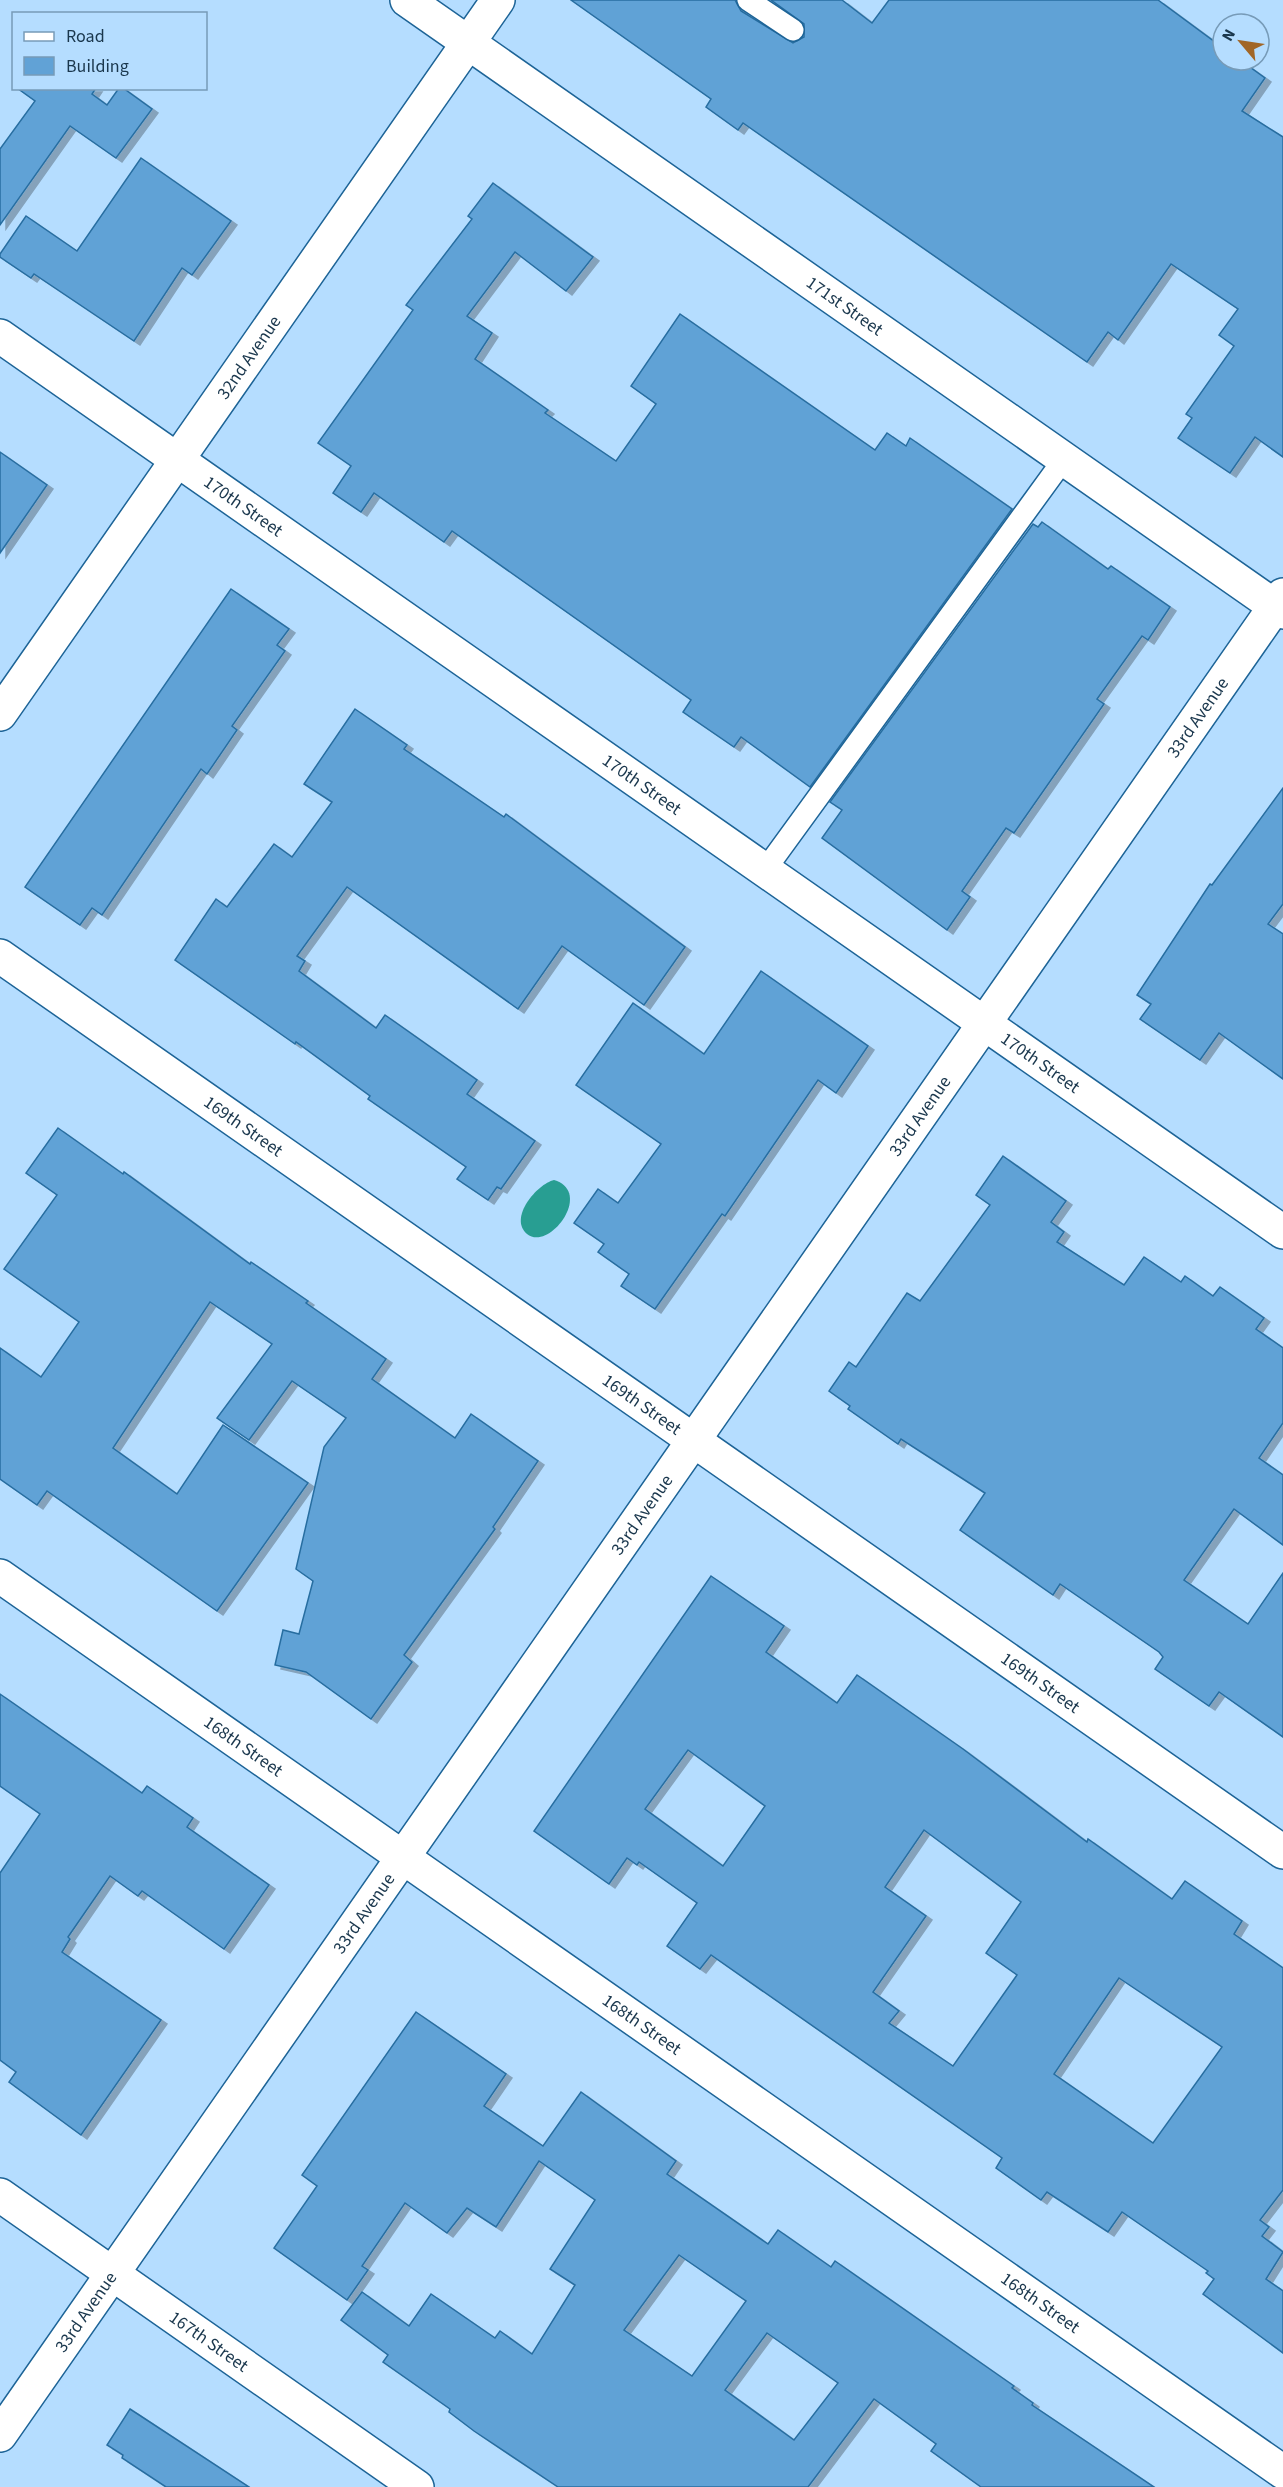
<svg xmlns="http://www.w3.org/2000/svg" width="1283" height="2487" font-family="'Source Sans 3',sans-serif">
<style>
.water{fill:#289e92}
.building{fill:#61a2d6;stroke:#286ea1;stroke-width:1.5;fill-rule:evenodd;filter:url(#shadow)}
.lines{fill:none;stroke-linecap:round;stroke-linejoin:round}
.service-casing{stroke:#1d6497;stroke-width:24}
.minor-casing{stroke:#1d6497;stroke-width:36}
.tertiary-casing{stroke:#1d6497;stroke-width:36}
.service{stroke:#fff;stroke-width:21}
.minor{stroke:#fff;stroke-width:33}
.tertiary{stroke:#fff;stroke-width:33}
.labels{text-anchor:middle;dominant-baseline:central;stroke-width:5;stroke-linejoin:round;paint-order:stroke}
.street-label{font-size:18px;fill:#1a374d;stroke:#b5ddff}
</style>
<defs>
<filter id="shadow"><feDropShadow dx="6" dy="4" stdDeviation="0" flood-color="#0004"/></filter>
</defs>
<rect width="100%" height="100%" fill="#b5ddff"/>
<path class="water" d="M554 1180C594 1192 549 1252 527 1234 508 1218 537 1184 554 1180Z"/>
<g class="building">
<polygon points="571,0 735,0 741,11 793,43 804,37 804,24 771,0 842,0 872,23 889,0 1158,0 1223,48 1223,60 1240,60 1265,78 1242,111 1283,137 1283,457 1255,437 1230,473 1178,438 1192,418 1186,414 1234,346 1219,335 1238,309 1171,264 1118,340 1108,332 1087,362 743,123 738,130 706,107 711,99"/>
<polygon points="17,88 96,88 92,94 107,105 119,88 123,88 152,109 116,158 70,126 0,225 0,149 35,101"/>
<polygon points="141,158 231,221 192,275 182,268 134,341 34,274 31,278 0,257 0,254 26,216 77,251"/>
<polygon points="493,183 593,257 566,291 515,252 467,316 492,333 475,359 548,410 545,413 616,461 656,404 631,386 680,314 875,450 887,433 906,446 910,438 1012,509 810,787 741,737 734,747 683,712 691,700 452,531 444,542 374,493 361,512 333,493 351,466 318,443 413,310 406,305 472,219 468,216"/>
<polygon points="0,452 47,485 0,553"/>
<polygon points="1042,522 1108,569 1111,566 1170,607 1148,640 1142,636 1097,699 1104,704 1014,833 1006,828 962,891 970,897 947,930 822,838 842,810 830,802 1033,524 1038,527"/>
<polygon points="231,589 289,629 277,645 285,651 232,726 237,730 207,774 201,769 102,915 92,908 80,925 25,887"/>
<polygon points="355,709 407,745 404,749 504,817 506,814 685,947 644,1005 562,946 518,1009 347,887 297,956 305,961 299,971 376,1028 385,1015 477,1080 467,1094 535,1141 501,1189 497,1187 488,1200 457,1179 466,1167 368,1099 370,1096 296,1042 295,1044 175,960 216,899 227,907 274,844 292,857 332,802 304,784"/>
<polygon points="1283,788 1283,904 1268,924 1283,934 1283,1079 1219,1033 1200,1060 1140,1019 1151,1004 1137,995 1210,884 1212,885"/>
<polygon points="761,971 868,1046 836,1093 818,1080 725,1216 722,1214 655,1309 621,1286 629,1274 598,1252 604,1244 574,1223 598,1189 618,1203 661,1144 576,1085 633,1003 704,1054"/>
<polygon points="58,1128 123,1174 124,1172 250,1264 251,1262 308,1301 306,1303 386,1359 372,1379 455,1438 471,1414 538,1461 493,1527 495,1529 404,1655 412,1662 371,1719 306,1672 275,1665 283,1630 299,1634 313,1581 296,1569 324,1447 346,1418 292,1381 249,1440 217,1418 272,1344 210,1302 113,1448 177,1494 223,1425 308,1483 217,1611 47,1491 37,1505 0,1479 0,1348 41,1377 79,1322 4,1269 57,1195 26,1173"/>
<polygon points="1003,1156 1066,1201 1051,1222 1064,1232 1057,1242 1124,1285 1144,1257 1181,1282 1185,1276 1213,1296 1220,1287 1264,1318 1256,1329 1283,1348 1283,1423 1259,1458 1283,1475 1283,1545 1234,1509 1184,1580 1248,1624 1283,1573 1283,1737 1219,1692 1209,1706 1155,1669 1163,1657 1159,1652 1060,1584 1053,1595 960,1530 985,1493 901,1439 898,1444 848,1409 850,1406 829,1391 849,1362 856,1367 907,1293 920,1301 990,1205 976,1195"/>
<path d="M711 1576 784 1626 766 1652 837 1703 857 1675 963 1749 1087 1842 1088 1839 1172 1899 1185 1881 1242 1921 1234 1934 1283 1968V2190L1260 2220 1269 2227 1262 2236 1283 2252 1266 2279 1283 2291V2353L1203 2294 1214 2279 1206 2273 1208 2271 1122 2212 1108 2232 1047 2192 1041 2200 996 2168 1002 2158 711 1955 700 1969 667 1946 697 1903 639 1862 637 1865 627 1858 609 1884 534 1831ZM688 1750 765 1806 723 1866 645 1809ZM924 1830 1021 1902 986 1953 1017 1975 953 2066 889 2023 899 2011 873 1992 926 1916 885 1887ZM1119 1978 1222 2047 1153 2143 1054 2074Z"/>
<polygon points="0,1694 142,1793 147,1786 193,1818 187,1827 269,1885 224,1949 142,1891 138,1896 110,1876 68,1937 70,1939 62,1952 161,2020 81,2135 9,2082 16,2072 0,2060 0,1873 40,1814 0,1786"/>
<path d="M416 2012 506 2074 484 2106 543 2146 581 2092 676 2161 667 2174 768 2244 778 2230 831 2267 835 2261 1014 2386 1012 2388 1033 2403 1032 2405 1154 2487H981L931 2451 936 2444 874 2399 808 2487H558L474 2431 449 2412 450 2409 383 2362 388 2355 341 2320 362 2292 409 2326 431 2294 495 2338 500 2331 532 2354 575 2285 550 2269 595 2200 539 2161 496 2227 467 2208 447 2233 405 2203 362 2266 368 2270 347 2300 274 2248 317 2186 302 2175ZM679 2255 746 2301 692 2376 624 2330ZM767 2333 838 2383 794 2440 725 2390Z"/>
<polygon points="130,2409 249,2487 166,2487 122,2458 123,2455 107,2445"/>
</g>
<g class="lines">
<g class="service-casing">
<g id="service">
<polyline points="748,0 793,30"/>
<polyline points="765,870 1064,459"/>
</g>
</g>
<g class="minor-casing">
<g id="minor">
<path id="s1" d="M407 0 1283 612"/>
<path id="s2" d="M0 336 1283 1232"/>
<path id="s3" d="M0 956 1283 1852"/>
<path id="s4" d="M0 1576 1283 2472"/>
<path id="s5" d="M0 2195 417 2487"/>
<path id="s6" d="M0 2435 1283 595"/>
</g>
</g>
<g class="tertiary-casing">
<g id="tertiary">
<path id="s7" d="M0 714 498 0"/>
</g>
</g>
<use href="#service" class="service"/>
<use href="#minor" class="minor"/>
<use href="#tertiary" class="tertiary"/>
</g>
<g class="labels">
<g class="street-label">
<text stroke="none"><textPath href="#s1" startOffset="534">171st Street</textPath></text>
<text stroke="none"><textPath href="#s7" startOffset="435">32nd Avenue</textPath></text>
<text stroke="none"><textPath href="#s2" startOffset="297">170th Street</textPath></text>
<text stroke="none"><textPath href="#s6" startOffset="2094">33rd Avenue</textPath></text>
<text stroke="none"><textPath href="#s2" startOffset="783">170th Street</textPath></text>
<text stroke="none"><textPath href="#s2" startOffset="1269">170th Street</textPath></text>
<text stroke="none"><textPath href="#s6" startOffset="1608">33rd Avenue</textPath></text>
<text stroke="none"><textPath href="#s3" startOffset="297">169th Street</textPath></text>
<text stroke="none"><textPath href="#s3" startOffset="783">169th Street</textPath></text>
<text stroke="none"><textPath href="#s6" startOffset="1122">33rd Avenue</textPath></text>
<text stroke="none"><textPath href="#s3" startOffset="1269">169th Street</textPath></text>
<text stroke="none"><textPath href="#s4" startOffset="297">168th Street</textPath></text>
<text stroke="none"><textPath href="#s6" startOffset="636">33rd Avenue</textPath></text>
<text stroke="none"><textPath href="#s4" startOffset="783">168th Street</textPath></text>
<text stroke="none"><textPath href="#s4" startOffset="1269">168th Street</textPath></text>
<text stroke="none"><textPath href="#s6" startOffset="150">33rd Avenue</textPath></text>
<text stroke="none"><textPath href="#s5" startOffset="255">167th Street</textPath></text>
</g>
</g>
<rect x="12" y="12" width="195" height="78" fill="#b5ddff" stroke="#779bb8" stroke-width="1.5"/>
<rect x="24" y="32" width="30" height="9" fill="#ffffff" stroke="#779bb8" stroke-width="1.5"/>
<text x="66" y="42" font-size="18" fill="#1a374d">Road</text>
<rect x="24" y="57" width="30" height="18" fill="#61a2d6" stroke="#779bb8" stroke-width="1.5"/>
<text x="66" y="72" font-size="18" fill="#1a374d">Building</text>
<g transform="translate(1241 42) rotate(299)"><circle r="28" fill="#b5ddff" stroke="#779bb8" stroke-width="1.5"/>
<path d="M0-4.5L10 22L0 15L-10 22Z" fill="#a16627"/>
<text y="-9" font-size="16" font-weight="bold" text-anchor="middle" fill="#1a374d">N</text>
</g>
</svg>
